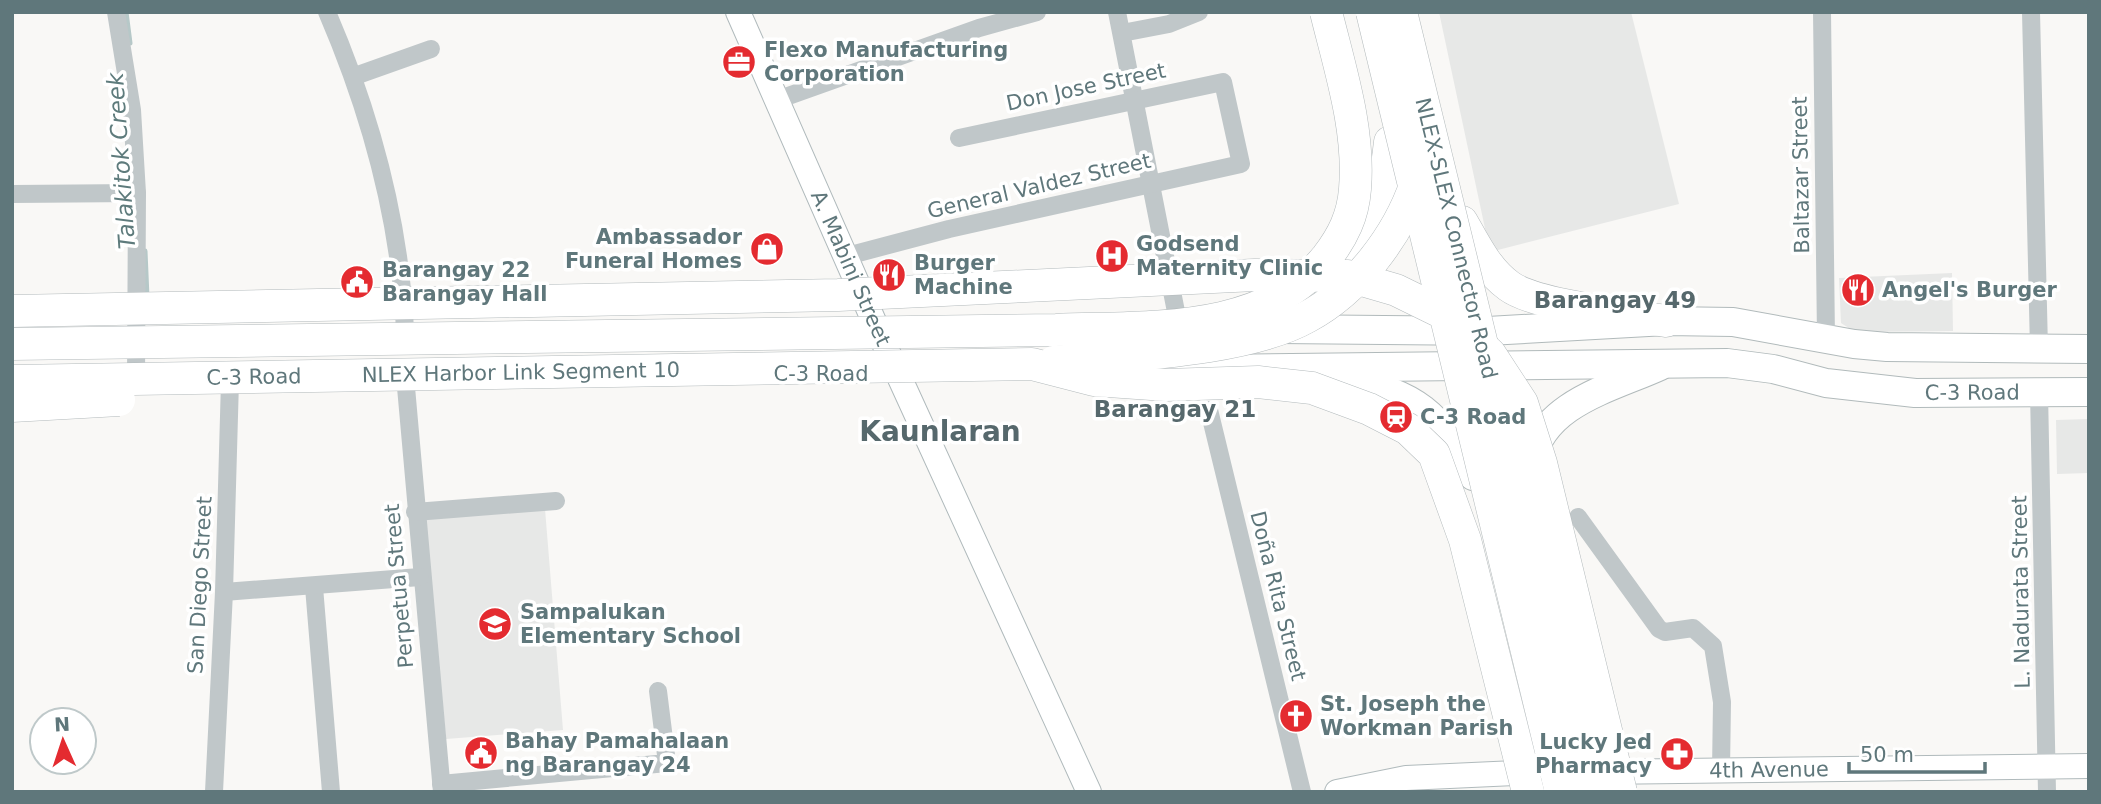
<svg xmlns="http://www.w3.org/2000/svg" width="2101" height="804" font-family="'DejaVu Sans',sans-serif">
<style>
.built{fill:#e7e8e7}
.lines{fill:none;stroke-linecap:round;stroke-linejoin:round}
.stream{stroke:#b6c8c8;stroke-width:5}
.secondary-casing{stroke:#b0babc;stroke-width:26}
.primary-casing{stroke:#b1babb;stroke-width:30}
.highway-casing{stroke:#b3babc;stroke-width:33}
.street{stroke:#c0c7c9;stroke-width:18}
.secondary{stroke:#fff;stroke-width:24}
.primary{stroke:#fff;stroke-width:28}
.highway{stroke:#fff;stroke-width:32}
.highway-bridge-casing{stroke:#b3babc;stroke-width:33;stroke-linecap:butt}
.highway-bridge{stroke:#fff;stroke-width:32}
.labels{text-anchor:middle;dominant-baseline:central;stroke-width:7;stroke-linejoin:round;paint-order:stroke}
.poi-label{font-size:21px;font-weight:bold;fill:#5f777b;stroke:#fff;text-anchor:start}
.street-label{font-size:21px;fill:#5f777b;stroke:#fff}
.water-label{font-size:23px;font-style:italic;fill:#5e7b7c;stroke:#fff}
.neighbourhood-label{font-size:23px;font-weight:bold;fill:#56686c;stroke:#fff}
.district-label{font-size:28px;font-weight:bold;fill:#56686c;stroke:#fff}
</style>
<rect width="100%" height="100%" fill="#f9f8f6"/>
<g class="built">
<polygon points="1439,12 1631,12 1679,204 1490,252"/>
<polygon points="1952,273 1953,331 1855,332 1841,323 1839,278"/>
<polygon points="2089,419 2089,473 2057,474 2056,420"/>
<polygon points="545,509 563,730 446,739 425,519"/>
</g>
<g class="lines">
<g class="stream">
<polyline points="126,12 130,43"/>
<polyline points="145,251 147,297"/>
</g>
<g class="secondary-casing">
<g id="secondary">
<path id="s1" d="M738 12 876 326 1089 792"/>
<path id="s2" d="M1599 772 2089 766"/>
<polyline points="1337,792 1406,778 1538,772"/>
</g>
</g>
<g class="primary-casing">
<g id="primary">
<polyline points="1279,329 1488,331 1666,321 1733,322 1854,344 1887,347 2089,349"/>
<path id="s3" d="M1128 370 1727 363 1773 369 1826 383 1915 393 2089 392"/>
<path d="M1346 380C1417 394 1438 413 1473 476"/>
<path d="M1531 462C1542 403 1612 388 1660 366"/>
</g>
</g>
<g class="highway-casing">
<g id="highway">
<path d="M1462 222C1475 245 1487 270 1509 286 1536 306 1630 315 1666 321"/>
<path d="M1332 282C1376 237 1383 203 1390 142"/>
</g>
</g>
<g class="street">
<polyline points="116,12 132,110 137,193 136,382"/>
<path d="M327 12C370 112 400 221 405 330"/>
<polyline points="1117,12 1179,327"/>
<polyline points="1822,12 1826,338"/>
<polyline points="2031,12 2039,349"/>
<polyline points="1122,33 1169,24 1199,12"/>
<polyline points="355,76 431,49"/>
<polyline points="777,100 979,28 1037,12"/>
<polyline points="12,194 137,193"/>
<polyline points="847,256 949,229 1241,164 1223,82 959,138"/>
<polyline points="405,376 442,792"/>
<polyline points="2039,392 2047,792"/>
<polyline points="1209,410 1302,792"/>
<polyline points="415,512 556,501"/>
<polyline points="1578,517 1659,629 1665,632 1693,628 1713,646 1722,702 1721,771"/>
<polyline points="314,587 331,792"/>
<polyline points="224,592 420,577"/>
<polyline points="441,784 667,763 658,691"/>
<polyline points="214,792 224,592 230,381"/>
</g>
<use href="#secondary" class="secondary"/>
<use href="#primary" class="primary"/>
<use href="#highway" class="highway"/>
<g class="highway-bridge-casing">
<g id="highway-bridge">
<polyline points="1372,12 1561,792"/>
<path id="s4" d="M1401 12 1591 792"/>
<polyline points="12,311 838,295 1255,275 1348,276 1396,290 1449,316 1490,354 1522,403 1541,463 1621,792"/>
<path d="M12 344 1056 330C1147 326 1264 336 1327 257 1343 236 1353 216 1355 189 1360 130 1340 69 1326 12"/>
<path d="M1054 362C1124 355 1247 351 1307 317 1357 290 1398 236 1416 183"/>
<path id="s5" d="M12 381 1032 364 1094 380 1166 385 1258 382 1312 388 1369 409 1408 429 1434 454 1465 540 1528 792"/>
<polyline points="12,406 119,400"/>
</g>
</g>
<use href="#highway-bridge" class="highway-bridge"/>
</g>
<defs>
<g id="office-disc" transform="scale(1.75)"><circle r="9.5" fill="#e42b30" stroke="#fff"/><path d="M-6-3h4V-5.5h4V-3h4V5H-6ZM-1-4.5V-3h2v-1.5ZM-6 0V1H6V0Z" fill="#fff"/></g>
<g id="shop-disc" transform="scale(1.75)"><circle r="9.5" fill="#e42b30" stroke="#fff"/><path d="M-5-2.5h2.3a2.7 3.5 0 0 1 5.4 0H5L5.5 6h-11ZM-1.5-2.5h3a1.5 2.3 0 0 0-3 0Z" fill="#fff"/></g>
<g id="hospital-disc" transform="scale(1.75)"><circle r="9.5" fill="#e42b30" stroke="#fff"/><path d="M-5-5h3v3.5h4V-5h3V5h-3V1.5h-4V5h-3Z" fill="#fff"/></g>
<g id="restaurant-disc" transform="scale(1.75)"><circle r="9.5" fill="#e42b30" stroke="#fff"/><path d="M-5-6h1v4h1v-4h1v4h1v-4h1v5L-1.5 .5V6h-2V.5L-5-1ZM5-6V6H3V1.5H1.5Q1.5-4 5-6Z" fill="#fff"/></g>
<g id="civic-disc" transform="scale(1.75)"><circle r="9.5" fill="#e42b30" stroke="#fff"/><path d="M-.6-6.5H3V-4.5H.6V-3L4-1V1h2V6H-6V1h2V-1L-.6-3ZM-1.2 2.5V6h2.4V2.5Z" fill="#fff"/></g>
<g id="station-disc" transform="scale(1.75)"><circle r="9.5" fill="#e42b30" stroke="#fff"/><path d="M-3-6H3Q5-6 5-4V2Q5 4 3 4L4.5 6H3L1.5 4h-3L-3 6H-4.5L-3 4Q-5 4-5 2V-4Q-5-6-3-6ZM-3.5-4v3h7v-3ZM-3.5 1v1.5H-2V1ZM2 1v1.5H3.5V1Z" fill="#fff"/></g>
<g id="school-disc" transform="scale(1.75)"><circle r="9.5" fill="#e42b30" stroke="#fff"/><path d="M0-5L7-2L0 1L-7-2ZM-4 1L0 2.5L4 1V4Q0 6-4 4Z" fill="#fff"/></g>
<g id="church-disc" transform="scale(1.75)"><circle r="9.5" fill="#e42b30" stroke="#fff"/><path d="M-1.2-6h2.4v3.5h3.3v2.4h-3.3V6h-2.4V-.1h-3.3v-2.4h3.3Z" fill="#fff"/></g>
<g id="pharmacy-disc" transform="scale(1.75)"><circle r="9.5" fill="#e42b30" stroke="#fff"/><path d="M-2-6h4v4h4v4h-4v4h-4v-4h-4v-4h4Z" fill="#fff"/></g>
</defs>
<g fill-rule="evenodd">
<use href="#office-disc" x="739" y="62"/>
<use href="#shop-disc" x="767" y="249"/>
<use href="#hospital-disc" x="1112" y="256"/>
<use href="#restaurant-disc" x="889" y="275"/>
<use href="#civic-disc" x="357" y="282"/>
<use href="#restaurant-disc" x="1858" y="290"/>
<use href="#station-disc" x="1396" y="417"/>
<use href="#school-disc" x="495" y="624"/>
<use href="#church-disc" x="1296" y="716"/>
<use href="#civic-disc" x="481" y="753"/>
<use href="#pharmacy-disc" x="1677" y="754"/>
</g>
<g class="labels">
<g class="poi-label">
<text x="764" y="50">Flexo Manufacturing<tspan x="764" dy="24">Corporation</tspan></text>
<text x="742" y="237" text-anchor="end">Ambassador<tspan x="742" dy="24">Funeral Homes</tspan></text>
<text x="1136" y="244">Godsend<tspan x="1136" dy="24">Maternity Clinic</tspan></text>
<text x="914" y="263">Burger<tspan x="914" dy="24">Machine</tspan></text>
<text x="382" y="270">Barangay 22<tspan x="382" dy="24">Barangay Hall</tspan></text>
<text x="1882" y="290">Angel's Burger</text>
<text x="1420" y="417">C-3 Road</text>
<text x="520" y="612">Sampalukan<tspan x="520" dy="24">Elementary School</tspan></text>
<text x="1320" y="704">St. Joseph the<tspan x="1320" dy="24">Workman Parish</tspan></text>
<text x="505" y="741">Bahay Pamahalaan<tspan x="505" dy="24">ng Barangay 24</tspan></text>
<text x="1652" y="742" text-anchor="end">Lucky Jed<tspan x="1652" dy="24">Pharmacy</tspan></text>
</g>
<g class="street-label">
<text transform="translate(1086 87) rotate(-12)">Don Jose Street</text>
<text transform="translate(1801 175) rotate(-91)">Baltazar Street</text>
<text transform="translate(1039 186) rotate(-13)">General Valdez Street</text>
<text stroke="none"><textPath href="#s4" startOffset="233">NLEX-SLEX Connector Road</textPath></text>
<text stroke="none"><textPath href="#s1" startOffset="280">A. Mabini Street</textPath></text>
<text stroke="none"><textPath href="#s5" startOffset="509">NLEX Harbor Link Segment 10</textPath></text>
<text x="821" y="374">C-3 Road</text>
<text stroke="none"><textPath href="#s5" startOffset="242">C-3 Road</textPath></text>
<text stroke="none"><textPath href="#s3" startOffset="847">C-3 Road</textPath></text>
<text transform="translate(200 585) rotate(-87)">San Diego Street</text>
<text transform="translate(399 586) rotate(-95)">Perpetua Street</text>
<text transform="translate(2021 592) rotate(-91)">L. Nadurata Street</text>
<text transform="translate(1278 596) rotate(76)">Doña Rita Street</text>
<text stroke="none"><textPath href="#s2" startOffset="170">4th Avenue</textPath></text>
</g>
<g class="water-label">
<text transform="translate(121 161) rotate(-94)">Talakitok Creek</text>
</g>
<g class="neighbourhood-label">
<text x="1615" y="300">Barangay 49</text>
<text x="1175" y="409">Barangay 21</text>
</g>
<g class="district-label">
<text x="940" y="431">Kaunlaran</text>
</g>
</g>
<rect width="2101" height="804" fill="none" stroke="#5f777b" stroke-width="28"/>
<g transform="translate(63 741) rotate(357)"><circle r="33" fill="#ffffff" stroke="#bfc9ca" stroke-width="2"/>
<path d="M0-5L12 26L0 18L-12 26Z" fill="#e42b30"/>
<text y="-10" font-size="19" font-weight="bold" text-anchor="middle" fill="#5f777b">N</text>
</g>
<path d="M1849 762v10h136v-10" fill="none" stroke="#5f777b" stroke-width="3.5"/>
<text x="1860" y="762" font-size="21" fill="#5f777b" stroke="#ffffff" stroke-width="5" paint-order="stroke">50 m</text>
</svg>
